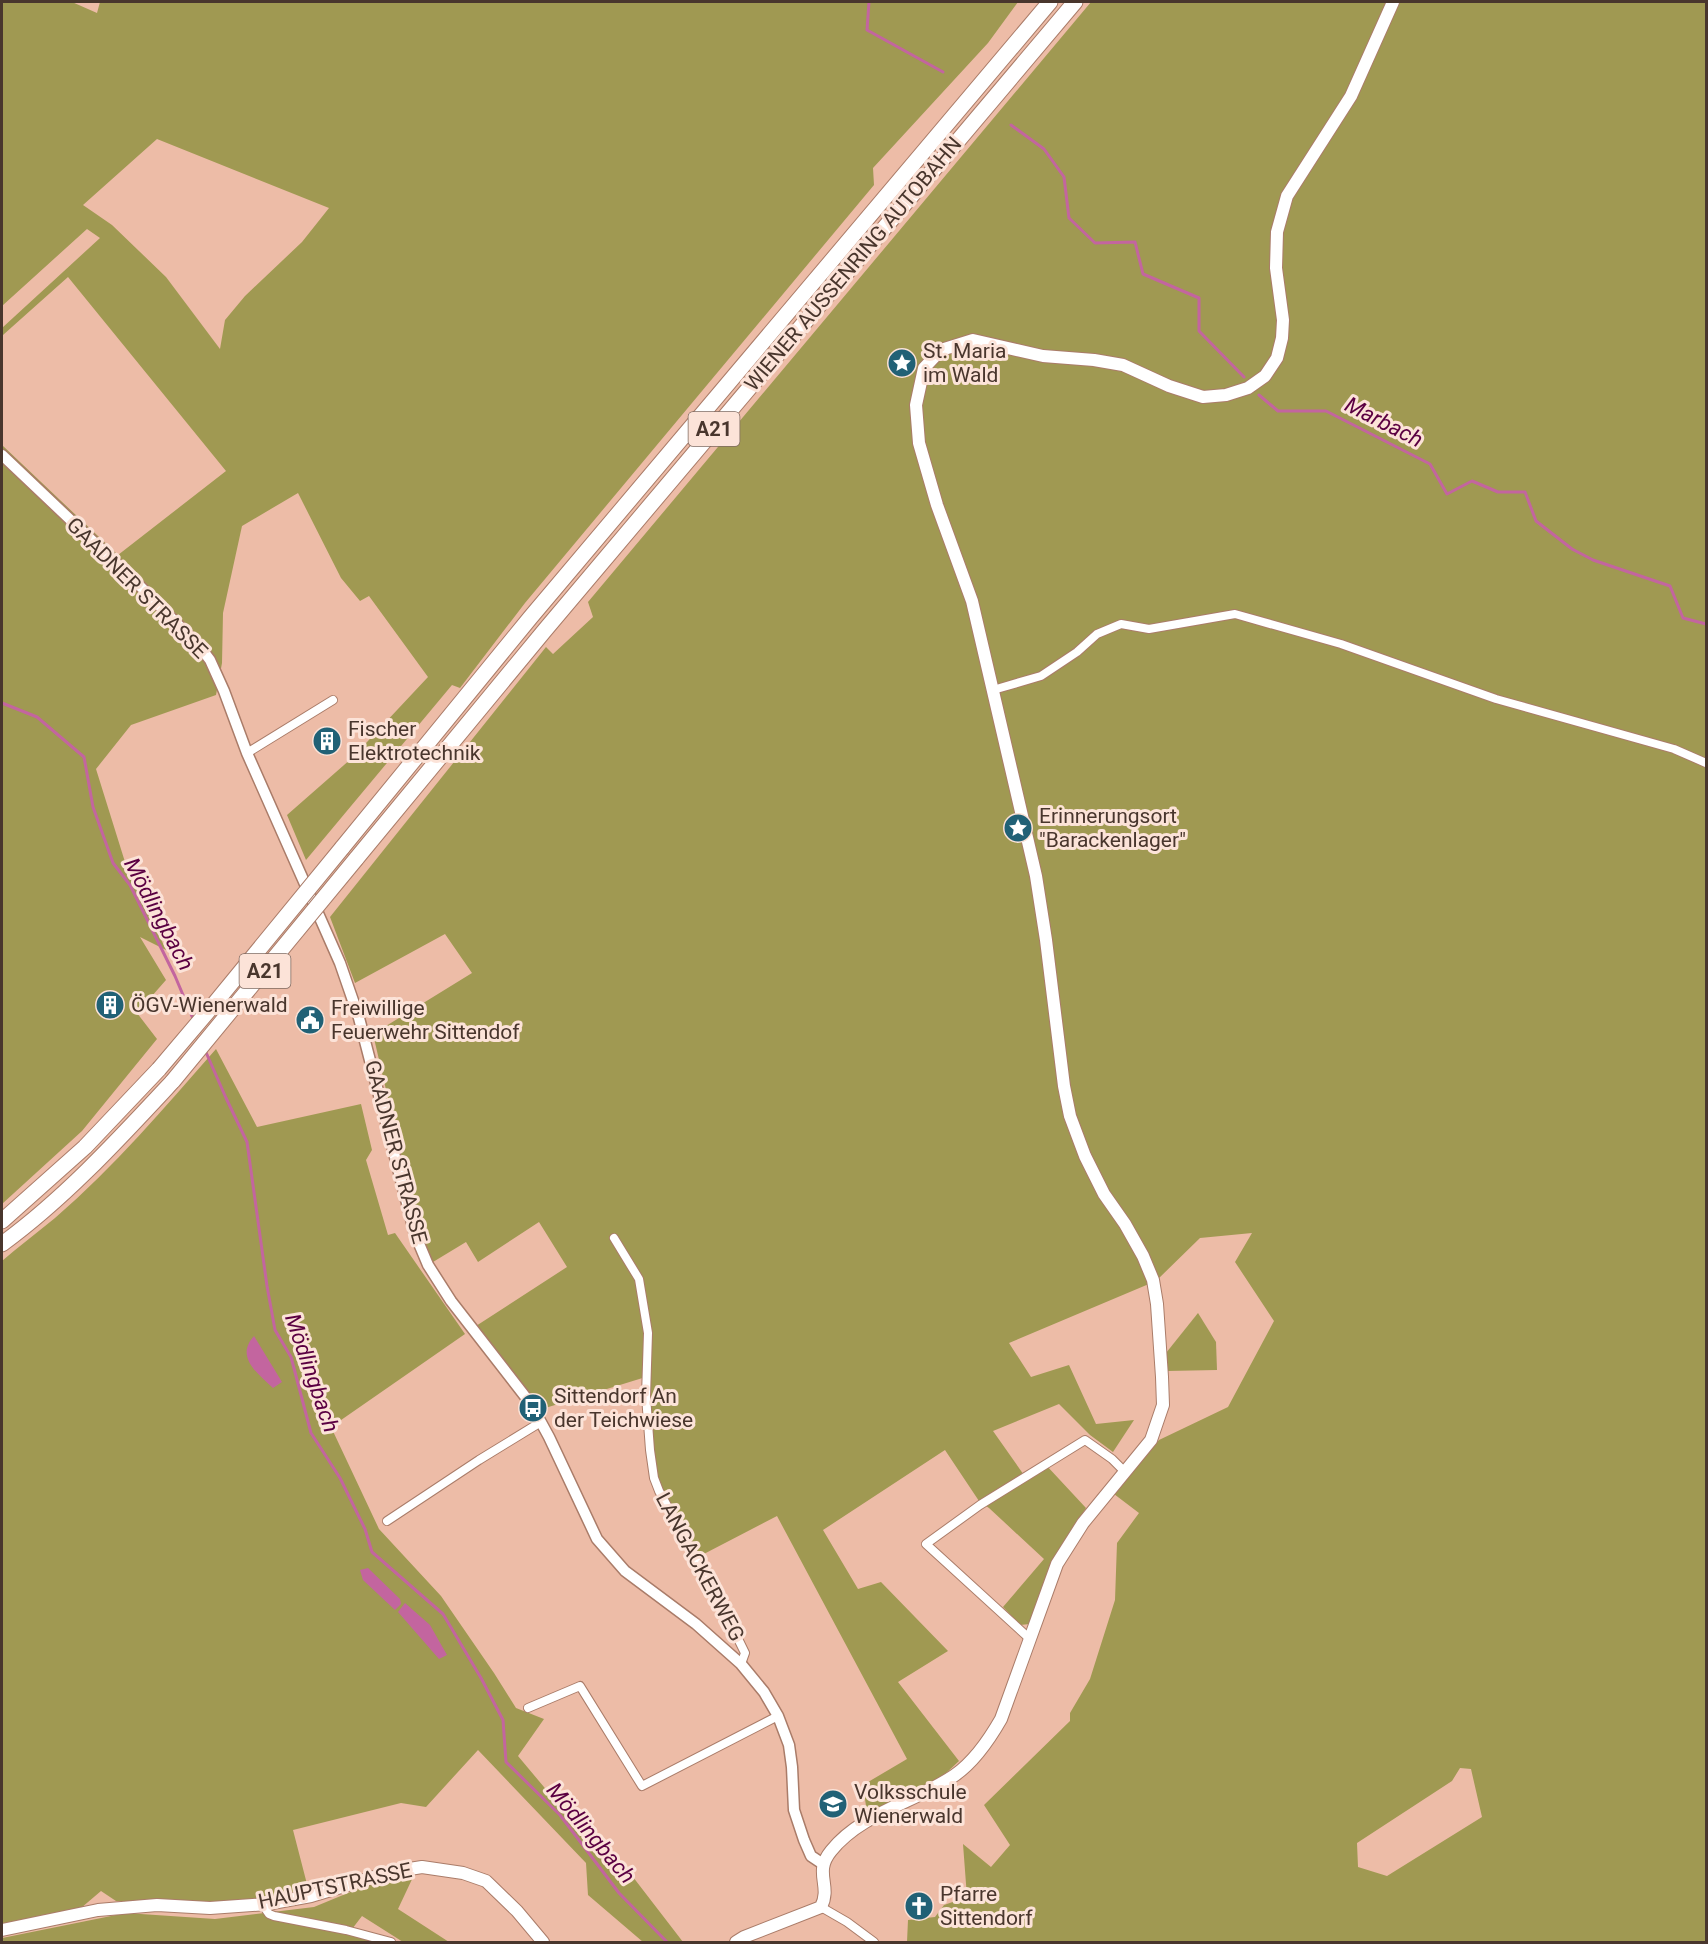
<svg xmlns="http://www.w3.org/2000/svg" width="1708" height="1944" font-family="Roboto,sans-serif">
<style>
.green{fill:#a09952;fill-rule:evenodd}
.water{fill:#c3659f}
.lines{fill:none;stroke-linecap:round;stroke-linejoin:round}
.stream{stroke:#c3659f;stroke-width:3}
.minor-casing{stroke:#aa7c69;stroke-width:10}
.tertiary-casing{stroke:#aa7c69;stroke-width:13}
.secondary-casing{stroke:#aa7c69;stroke-width:14}
.motorway-casing{stroke:#aa7c69;stroke-width:17}
.minor{stroke:#fff;stroke-width:8}
.tertiary{stroke:#fff;stroke-width:10}
.secondary{stroke:#fff;stroke-width:12}
.motorway{stroke:#fff;stroke-width:15}
.motorway-bridge-casing{stroke:#aa7c69;stroke-width:17;stroke-linecap:butt}
.motorway-bridge{stroke:#fff;stroke-width:15}
.labels{text-anchor:middle;dominant-baseline:central;stroke-width:6;stroke-linejoin:round;paint-order:stroke}
.shield{fill:#fce3d8;stroke:#7f6a60;stroke-width:1.5}
.shield-label{font-size:20px;font-weight:bold;fill:#49362d}
.street-label{font-size:21px;fill:#49362d;stroke:#fce3d8}
.poi-label{font-size:21px;fill:#49362d;stroke:#fce3d8;text-anchor:start}
.water-label{font-size:22px;font-style:italic;fill:#5b0042;stroke:#fce3d8}
</style>
<rect width="100%" height="100%" fill="#edbca7"/>
<g class="green">
<path d="M2 2H72L97 13 100 2H1018L988 43 873 168 874 185 525 603 460 688 452 685 306 860 287 815 352 758 428 677 369 596 360 601 341 578 298 493 242 526 223 613 222 663 216 695 131 725 96 769 125 862 166 950 140 937 166 980 137 1013 157 1039 82 1131 2 1204V445L118 555 226 471 68 277 3 335 2 328 100 238 87 229 2 306ZM157 139 329 208 302 242 245 296 225 320 220 349 166 277 112 225 83 205Z"/>
<path d="M1091 2H1706V1942H907L908 1920 935 1917 944 1905 967 1897 963 1844 991 1867 1010 1845 984 1805 1070 1721V1713L1090 1679 1115 1600 1117 1543 1139 1513 1114 1494 1159 1440 1228 1407 1274 1321 1235 1262 1252 1233 1200 1238 1156 1281 1009 1343 1031 1377 1069 1365 1096 1424 1134 1420 1113 1452 1090 1435 1059 1404 993 1431 1026 1478 1046 1465 1086 1508 1068 1537 1030 1624 1020 1625 1003 1607 1044 1559 989 1508 979 1501 945 1450 823 1530 858 1589 881 1582 948 1651 898 1682 959 1761 943 1776 867 1813 863 1785 907 1759 777 1516 700 1556C685 1532 664 1507 657 1478 649 1446 650 1409 649 1376L542 1409 476 1326 567 1267 539 1222 478 1262 466 1242 433 1262 418 1227 373 1034 472 973 445 934 355 983 330 917 546 647 553 654 593 617 588 602ZM1460 1768 1471 1769 1482 1817 1387 1876 1358 1867 1357 1843 1452 1781Z"/>
<path d="M216 1049 257 1127 361 1104 372 1150 366 1160 388 1235 395 1233 465 1334 331 1427 379 1529 441 1596 494 1673 516 1708 544 1719 518 1756 616 1873 633 1877 683 1942H643L588 1895 586 1863 478 1750 426 1807 401 1803 293 1830 308 1888 258 1900 219 1903 116 1901 101 1891 81 1908 2 1924V1261C19 1246 38 1232 55 1218 114 1167 165 1107 216 1049Z"/>
<polygon points="1198,1313 1216,1342 1217,1370 1167,1371 1166,1353"/>
<polygon points="414,1875 398,1909 449,1942 403,1942 362,1916 349,1933 380,1942 2,1942 2,1938 126,1913 215,1919 314,1907 377,1881"/>
</g>
<g class="water">
<path d="M254 1336 282 1382 273 1388C257 1373 235 1357 254 1336Z"/>
<polygon points="368,1568 400,1599 401,1604 395,1610 363,1580 360,1570"/>
<polygon points="405,1603 430,1625 447,1655 439,1659 398,1612"/>
</g>
<g class="lines">
<g class="stream">
<polyline points="869,2 867,30 943,72"/>
<polyline points="1011,125 1044,149 1064,177 1069,218 1095,243 1135,242 1143,274 1199,298 1199,331 1244,377"/>
<polyline points="1259,395 1278,411 1326,411 1430,464 1447,494 1472,481 1498,492 1525,492 1536,521 1572,549 1593,560 1670,586 1683,618 1706,624"/>
<polyline points="2,703 37,717 84,757 93,807 113,863 130,885 175,976 194,1021"/>
<polyline points="205,1050 226,1098 247,1142 267,1286 275,1330 291,1357 311,1433 340,1478 365,1529 372,1552 443,1614 481,1678 503,1720 506,1762 560,1815 619,1893 667,1942"/>
</g>
<g class="minor-casing">
<g id="minor">
<polyline points="993,690 1041,676 1077,652 1097,634 1121,624 1149,629 1235,614 1341,644 1496,699 1674,749 1706,763"/>
<polyline points="247,753 333,700"/>
<polyline points="614,1238 639,1279 648,1333 646,1396 650,1450 654,1478 659,1491 720,1602 745,1653 741,1664"/>
<polyline points="387,1521 479,1460 541,1422"/>
<polyline points="1030,1639 926,1544 980,1505 1085,1440 1112,1459 1125,1472"/>
<polyline points="528,1708 580,1686 642,1786 778,1716"/>
<polyline points="262,1904 269,1914 274,1916 346,1930 391,1942"/>
<polyline points="821,1907 847,1922 874,1942"/>
</g>
</g>
<g class="tertiary-casing">
<polyline id="tertiary" points="2,455 137,583 201,648 210,660 224,691 247,753 340,963 359,1018 415,1234 428,1265 451,1301 531,1404 549,1437 597,1539 625,1571 696,1624 741,1664 764,1692 778,1716 789,1745 792,1767 794,1810 804,1840 811,1856 823,1864"/>
</g>
<g class="secondary-casing">
<g id="secondary">
<polyline points="2,1930 98,1910 157,1905 210,1908 267,1904 311,1896 391,1872 422,1867 463,1873 486,1881 517,1911 543,1942"/>
<path d="M736 1942 744 1937 821 1907C832 1885 813 1873 831 1851 861 1813 916 1802 955 1775 975 1761 989 1740 1001 1719L1057 1564 1083 1523 1151 1440 1163 1405 1162 1377 1157 1304 1153 1280 1143 1256 1125 1224 1104 1194 1085 1156 1070 1116 1064 1086 1046 940 1036 876 972 601 937 505 919 443 916 405 924 368 941 350 973 340 1043 356 1094 360 1123 365 1169 386 1203 397 1226 395 1248 388 1265 376 1277 358 1282 338 1283 320 1276 268 1277 232 1287 196 1351 96 1393 2"/>
</g>
</g>
<g class="motorway-casing">
<g id="motorway">
<polyline points="342,848 530,618 1050,2"/>
<polyline points="356,859 545,630 1075,2"/>
<polyline points="2,1221 85,1147 159,1069"/>
<path d="M2 1244C65 1198 119 1139 173 1081"/>
</g>
</g>
<use href="#minor" class="minor"/>
<use href="#tertiary" class="tertiary"/>
<use href="#secondary" class="secondary"/>
<use href="#motorway" class="motorway"/>
<g class="motorway-bridge-casing">
<g id="motorway-bridge">
<polyline points="159,1069 215,1003 342,848"/>
<polyline points="173,1081 356,859"/>
</g>
</g>
<use href="#motorway-bridge" class="motorway-bridge"/>
</g>
<defs>
<g id="sight-disc" transform="scale(1.5)"><circle r="9.5" fill="#216176" stroke="#fce3d8"/><path d="M0-6L1.8-2.2L6-1.7L2.9 1.2L3.7 5.4L0 3.3L-3.7 5.4L-2.9 1.2L-6-1.7L-1.8-2.2Z" fill="#fff"/></g>
<g id="building-disc" transform="scale(1.5)"><circle r="9.5" fill="#216176" stroke="#fce3d8"/><path d="M-4-6H4V6H1V3H-1V6H-4ZM-2.5-4.3h1.7v1.8h-1.7ZM.8-4.3h1.7v1.8H.8ZM-2.5-1h1.7V.8h-1.7ZM.8-1h1.7V.8H.8Z" fill="#fff"/></g>
<g id="civic-disc" transform="scale(1.5)"><circle r="9.5" fill="#216176" stroke="#fce3d8"/><path d="M-.6-6.5H3V-4.5H.6V-3L4-1V1h2V6H-6V1h2V-1L-.6-3ZM-1.2 2.5V6h2.4V2.5Z" fill="#fff"/></g>
<g id="bus-disc" transform="scale(1.5)"><circle r="9.5" fill="#216176" stroke="#fce3d8"/><path d="M-5-6H5V4H4V6H2V4H-2V6H-4V4H-5ZM-3.5-4V0h7V-4ZM-3.5 1.2v1.5H-2V1.2ZM2 1.2v1.5H3.5V1.2Z" fill="#fff"/></g>
<g id="school-disc" transform="scale(1.5)"><circle r="9.5" fill="#216176" stroke="#fce3d8"/><path d="M0-5L7-2L0 1L-7-2ZM-4 1L0 2.5L4 1V4Q0 6-4 4Z" fill="#fff"/></g>
<g id="church-disc" transform="scale(1.5)"><circle r="9.5" fill="#216176" stroke="#fce3d8"/><path d="M-1.2-6h2.4v3.5h3.3v2.4h-3.3V6h-2.4V-.1h-3.3v-2.4h3.3Z" fill="#fff"/></g>
</defs>
<g fill-rule="evenodd">
<use href="#sight-disc" x="902" y="363"/>
<use href="#building-disc" x="327" y="741"/>
<use href="#sight-disc" x="1018" y="828"/>
<use href="#building-disc" x="110" y="1005"/>
<use href="#civic-disc" x="310" y="1020"/>
<use href="#bus-disc" x="533" y="1408"/>
<use href="#school-disc" x="833" y="1804"/>
<use href="#church-disc" x="919" y="1906"/>
</g>
<g class="labels">
<g class="shield">
<rect x="688.5" y="412" width="51" height="34" rx="4.5"/>
<rect x="239.5" y="954" width="51" height="34" rx="4.5"/>
</g>
<g class="shield-label">
<text x="714" y="429">A21</text>
<text x="265" y="971">A21</text>
</g>
<g class="street-label">
<text transform="translate(853 264) rotate(-50)">WIENER AUSSENRING AUTOBAHN</text>
<text transform="translate(137 588) rotate(45)">GAADNER STRASSE</text>
<text transform="translate(396 1152) rotate(75)">GAADNER STRASSE</text>
<text transform="translate(700 1567) rotate(62)">LANGACKERWEG</text>
<text transform="translate(335 1886) rotate(-12)">HAUPTSTRASSE</text>
</g>
<g class="poi-label">
<text x="923" y="351">St. Maria<tspan x="923" dy="24">im Wald</tspan></text>
<text x="348" y="729">Fischer<tspan x="348" dy="24">Elektrotechnik</tspan></text>
<text x="1039" y="816">Erinnerungsort<tspan x="1039" dy="24">"Barackenlager"</tspan></text>
<text x="131" y="1005">ÖGV-Wienerwald</text>
<text x="331" y="1008">Freiwillige<tspan x="331" dy="24">Feuerwehr Sittendof</tspan></text>
<text x="554" y="1396">Sittendorf An<tspan x="554" dy="24">der Teichwiese</tspan></text>
<text x="854" y="1792">Volksschule<tspan x="854" dy="24">Wienerwald</tspan></text>
<text x="940" y="1894">Pfarre<tspan x="940" dy="24">Sittendorf</tspan></text>
</g>
<g class="water-label">
<text transform="translate(1384 422) rotate(27)">Marbach</text>
<text transform="translate(159 914) rotate(62)">Mödlingbach</text>
<text transform="translate(312 1373) rotate(71)">Mödlingbach</text>
<text transform="translate(591 1833) rotate(50)">Mödlingbach</text>
</g>
</g>
<rect width="1708" height="1944" fill="none" stroke="#49362d" stroke-width="6"/>
</svg>
